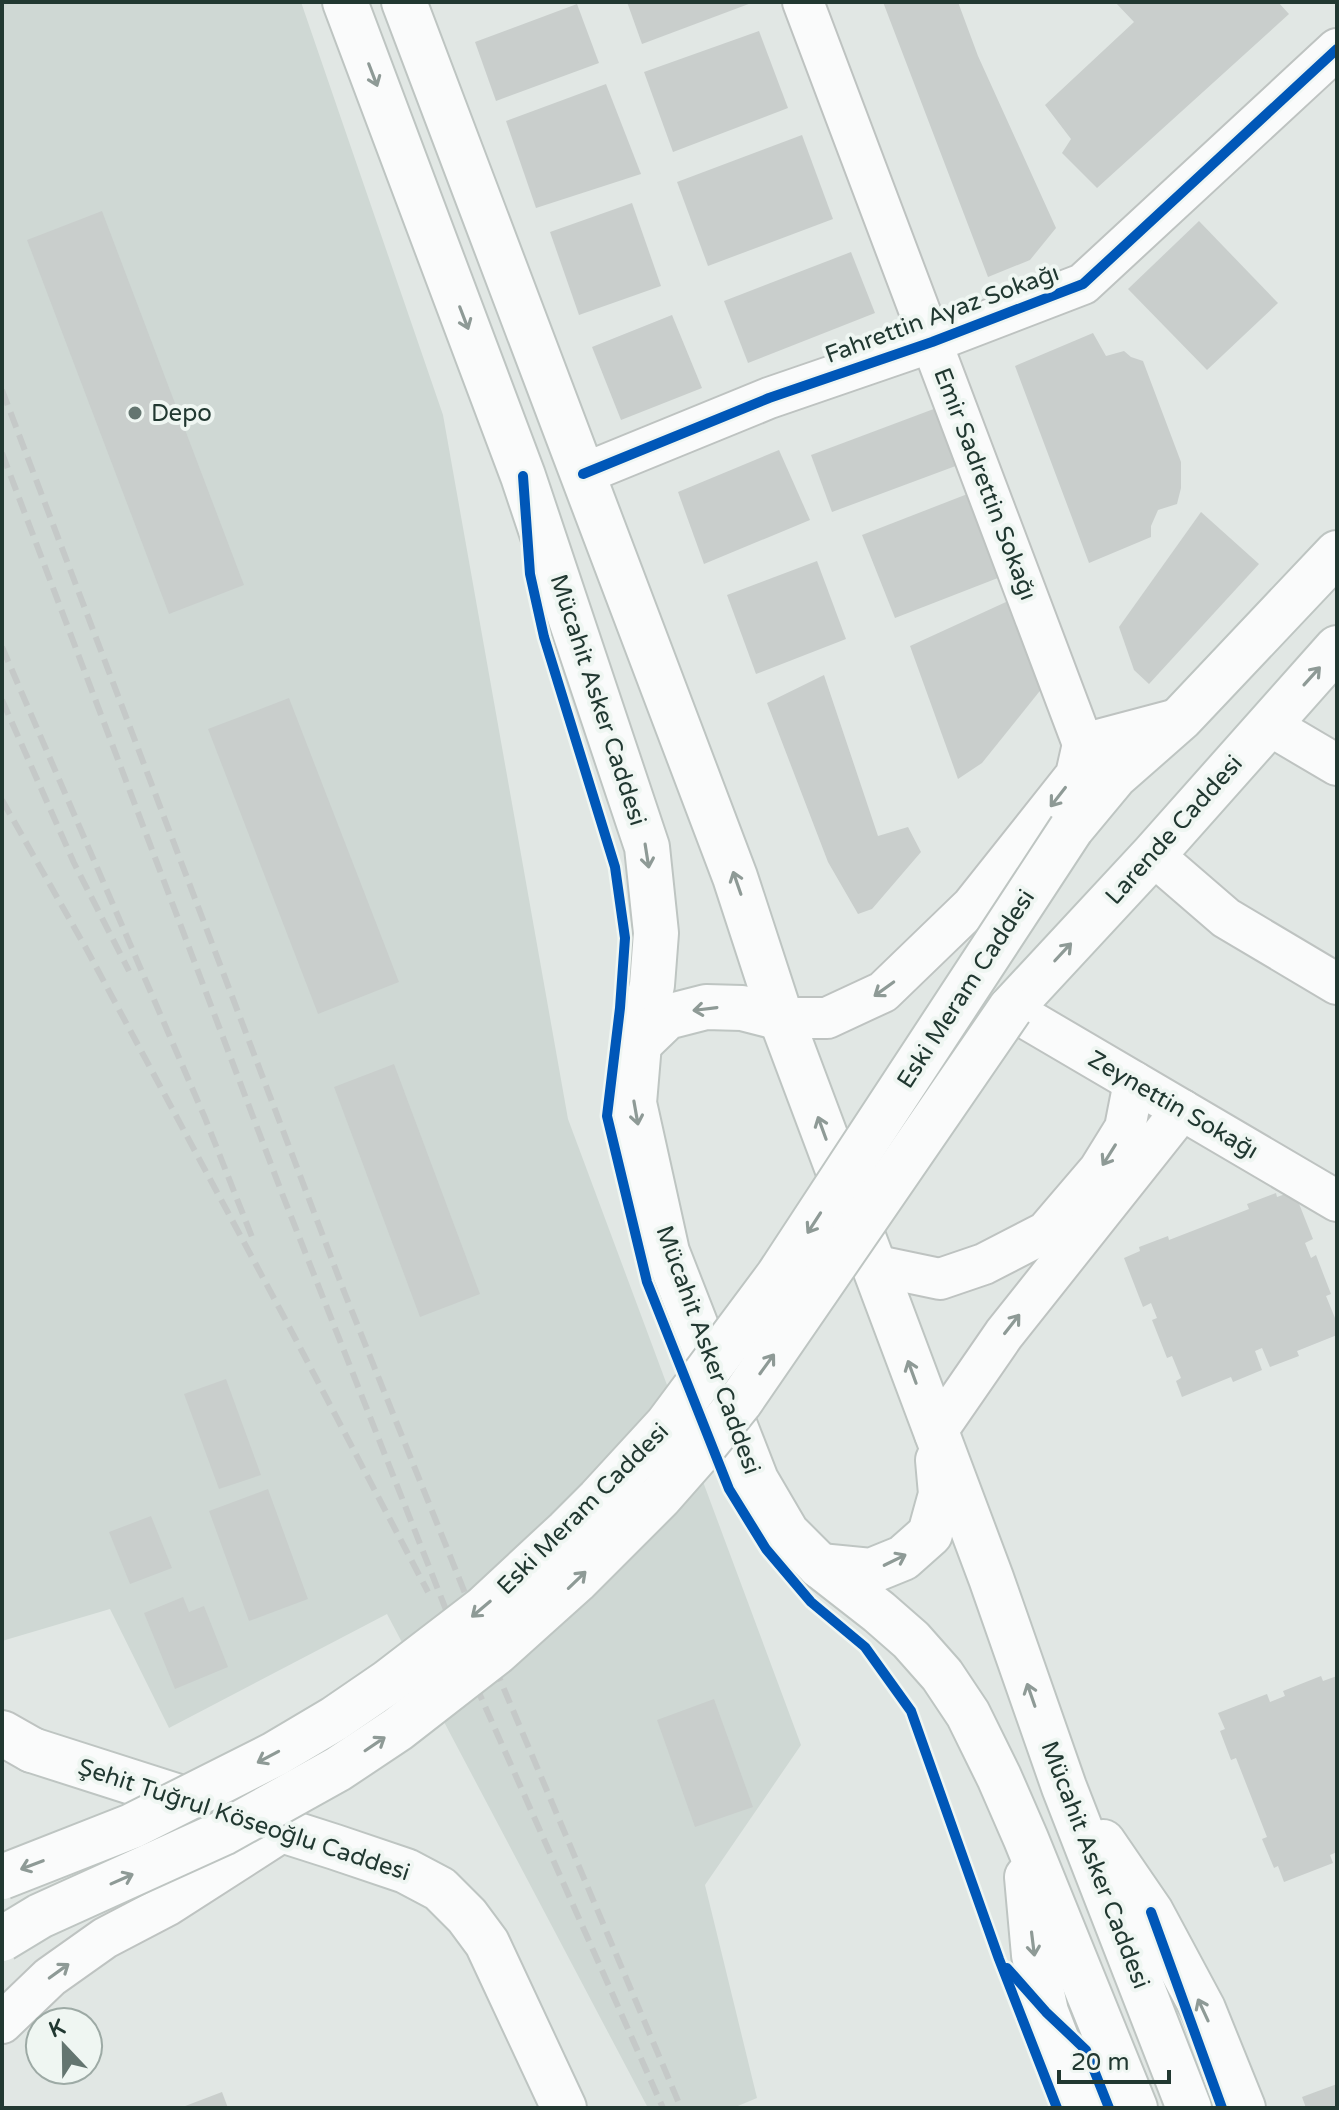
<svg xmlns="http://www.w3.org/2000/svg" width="1339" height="2110" font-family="'Varela Round',sans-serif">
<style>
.built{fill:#cfd8d4}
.building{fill:#c9cecc}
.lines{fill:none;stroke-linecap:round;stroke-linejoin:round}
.minor-casing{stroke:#bec3c1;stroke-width:44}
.tertiary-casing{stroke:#bec3c1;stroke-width:48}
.secondary-casing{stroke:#bec5c2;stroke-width:48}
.minor{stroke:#fafbfb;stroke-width:40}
.tertiary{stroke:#fafbfb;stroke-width:44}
.secondary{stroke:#fafbfb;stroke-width:44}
.rail{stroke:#c5c9c8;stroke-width:6;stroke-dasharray:16 8;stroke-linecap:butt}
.secondary-bridge-casing{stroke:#bec5c2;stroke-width:48;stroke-linecap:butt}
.secondary-bridge{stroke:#fafbfb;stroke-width:44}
.cycleway-casing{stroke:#eff6f2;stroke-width:15}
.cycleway{stroke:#0057b8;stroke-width:10}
.oneway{stroke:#8e9a96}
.poi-dot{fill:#647570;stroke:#eff6f2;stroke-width:3}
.labels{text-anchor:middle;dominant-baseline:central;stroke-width:8;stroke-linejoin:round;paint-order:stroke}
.street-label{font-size:24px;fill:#213831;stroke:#eff6f2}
.poi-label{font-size:24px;fill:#213831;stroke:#eff6f2;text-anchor:start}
</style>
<rect width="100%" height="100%" fill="#e1e7e4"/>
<polygon class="built" points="2,2 301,2 443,415 568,1119 801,1745 705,1885 757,2098 733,2108 648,2108 387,1614 169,1728 110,1609 2,1641"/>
<g class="building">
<polygon points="627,2 754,2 642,44"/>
<polygon points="883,2 958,2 978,56 1056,228 1030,260 988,277"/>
<polygon points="1115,2 1278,2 1289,14 1097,188 1062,153 1071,139 1045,105 1134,22"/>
<polygon points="577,4 599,63 496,101 475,42"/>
<polygon points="759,31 788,108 673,152 644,72"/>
<polygon points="606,84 641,174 536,208 506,121"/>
<polygon points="802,135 833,219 708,266 677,182"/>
<polygon points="632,203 661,286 579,315 550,232"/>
<polygon points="102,211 244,585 169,614 27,240"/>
<polygon points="1199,221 1278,303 1207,370 1128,289"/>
<polygon points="851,252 875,313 748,363 724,301"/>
<polygon points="672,315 702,388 621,420 592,347"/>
<polygon points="1093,333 1106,356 1124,351 1131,357 1143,361 1181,462 1181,488 1177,504 1158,510 1151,526 1151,537 1089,563 1015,366"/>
<polygon points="939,407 961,464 832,512 811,455"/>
<polygon points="779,450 810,520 704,564 678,492"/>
<polygon points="970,493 1003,576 895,618 862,535"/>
<polygon points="1201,512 1259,564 1149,684 1134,670 1119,627"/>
<polygon points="817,561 846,639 756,674 727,595"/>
<polygon points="1019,596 1047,682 982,763 958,779 910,646"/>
<polygon points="824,675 878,836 908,827 921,852 872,909 858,914 828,862 767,703"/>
<polygon points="289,698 399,982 318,1014 208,729"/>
<polygon points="394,1064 480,1294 420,1317 334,1087"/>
<polygon points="1294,1191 1313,1239 1305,1243 1311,1258 1316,1255 1331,1294 1326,1296 1335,1318 1337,1317 1337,1335 1297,1351 1299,1356 1270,1367 1262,1348 1255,1351 1262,1370 1233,1382 1231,1377 1182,1397 1176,1381 1181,1378 1172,1356 1167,1358 1152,1320 1157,1318 1151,1303 1143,1307 1124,1258 1140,1251 1139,1247 1168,1236 1169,1240 1249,1209 1247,1204 1276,1193 1277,1197"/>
<polygon points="226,1379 261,1475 219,1489 184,1394"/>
<polygon points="268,1489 308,1599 249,1621 209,1511"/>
<polygon points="151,1516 172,1568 130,1584 109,1532"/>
<polygon points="183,1597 189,1612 204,1606 228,1667 175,1689 144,1613"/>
<polygon points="1321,1676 1323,1681 1337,1676 1337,1852 1330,1855 1333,1863 1284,1882 1278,1866 1274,1868 1262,1839 1267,1837 1236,1758 1231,1760 1220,1731 1225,1729 1218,1713 1267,1694 1270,1702 1285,1696 1283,1691"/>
<polygon points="714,1699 753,1807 695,1827 657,1720"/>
<polygon points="1337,2084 1337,2108 1306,2108 1302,2097"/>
<polygon points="222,2092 228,2108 180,2108"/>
</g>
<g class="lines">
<g class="minor-casing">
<g id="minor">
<polyline points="803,2 1083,744 1115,776"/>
<polyline points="583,474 769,398 932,342 1083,284 1337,49"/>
<polyline points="1269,725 1337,765"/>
<polyline points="1153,855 1226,918 1337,984"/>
<polyline points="1010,1009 1337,1201"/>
<polyline points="781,1018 827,1018 883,992 972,906 1076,775 1083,744 1181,718"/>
<polyline points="873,1265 940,1279 984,1264 1046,1232 1099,1170 1125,1128 1134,1082"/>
<polyline points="935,1434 1004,1334 1182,1110"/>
<polyline points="2,2023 50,1977 105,1938 168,1905 283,1831"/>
</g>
</g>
<g class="tertiary-casing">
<polyline id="tertiary" points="2,1733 32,1750"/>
</g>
<g class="secondary-casing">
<g id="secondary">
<polyline points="345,2 523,476 647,847 656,933 652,985 639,1044 634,1103 667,1252 756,1480 787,1533 820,1566 879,1612 911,1640 942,1675 968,1714 999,1777 1026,1839 1135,2108"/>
<polyline points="404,2 735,877 781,1018 991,1578 1064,1787 1189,2108"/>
<polyline points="1071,829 1115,776 1181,718 1337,553"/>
<polyline points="1010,1009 1153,855 1337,648"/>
<polyline points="639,1044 667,1017 706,1007 742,1008 781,1018"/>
<polyline points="820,1566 871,1571 903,1558 930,1534 941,1494 938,1460"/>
<polyline points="32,1750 335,1847 406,1871 440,1889 467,1916 487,1943 564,2108"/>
<polyline points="1103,1842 1151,1912 1203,2009 1243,2108"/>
<polyline points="1027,1877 1034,1955 1046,2012 1083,2108"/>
</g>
</g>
<use href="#minor" class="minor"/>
<use href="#tertiary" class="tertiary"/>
<use href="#secondary" class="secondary"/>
<g class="rail">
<polyline points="2,390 345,1294 493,1663 681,2108"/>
<polyline points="2,453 283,1196 476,1686 663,2108"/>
<polyline points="2,647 205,1118 252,1237"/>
<polyline points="2,700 74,863 129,971"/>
<polyline points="2,800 87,950 283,1315 428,1592"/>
</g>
<g class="secondary-bridge-casing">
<g id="secondary-bridge">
<polyline points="2,1877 132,1826 275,1754 334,1719 388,1682 483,1609 567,1531 599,1499 667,1425 778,1276 1071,829"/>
<polyline points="2,1939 40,1916 223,1833 338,1769 398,1729 497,1652 576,1581 660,1497 697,1455 740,1402 1010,1009"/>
</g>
</g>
<use href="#secondary-bridge" class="secondary-bridge"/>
<g class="cycleway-casing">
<g id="cycleway">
<polyline points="583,474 769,398 932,342 1083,284 1337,49"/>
<polyline points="523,476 530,574 544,637 615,867 625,938 620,1008 607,1116 647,1282 729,1489 766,1549 811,1602 865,1647 911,1711 999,1959 1057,2108"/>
<polyline points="1151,1912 1222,2108"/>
<polyline points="1007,1968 1046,2012 1086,2050 1109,2108"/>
</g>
</g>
<use href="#cycleway" class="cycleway"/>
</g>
<defs><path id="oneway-shaft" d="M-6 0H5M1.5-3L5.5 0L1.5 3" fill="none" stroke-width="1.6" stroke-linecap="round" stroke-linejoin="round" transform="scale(2)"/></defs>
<g class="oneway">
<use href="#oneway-shaft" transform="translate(373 75) rotate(69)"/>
<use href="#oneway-shaft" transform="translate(464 318) rotate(69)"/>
<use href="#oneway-shaft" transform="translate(1312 676) rotate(-48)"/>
<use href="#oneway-shaft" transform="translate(1058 797) rotate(128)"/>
<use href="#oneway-shaft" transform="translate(647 856) rotate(81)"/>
<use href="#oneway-shaft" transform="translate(737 883) rotate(-109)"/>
<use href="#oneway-shaft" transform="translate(1063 952) rotate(-47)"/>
<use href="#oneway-shaft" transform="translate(884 989) rotate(144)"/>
<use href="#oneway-shaft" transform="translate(705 1009) rotate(173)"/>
<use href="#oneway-shaft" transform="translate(636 1113) rotate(80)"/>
<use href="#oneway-shaft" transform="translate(822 1128) rotate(-110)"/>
<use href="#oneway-shaft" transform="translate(1109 1155) rotate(122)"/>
<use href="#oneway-shaft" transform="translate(814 1223) rotate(123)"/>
<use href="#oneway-shaft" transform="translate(1012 1324) rotate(-52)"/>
<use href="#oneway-shaft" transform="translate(767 1364) rotate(-54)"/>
<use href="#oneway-shaft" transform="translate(912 1372) rotate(-110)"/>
<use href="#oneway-shaft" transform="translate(895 1560) rotate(-26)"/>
<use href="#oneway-shaft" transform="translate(577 1580) rotate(-44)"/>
<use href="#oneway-shaft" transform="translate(481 1609) rotate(140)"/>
<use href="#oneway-shaft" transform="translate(1031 1695) rotate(-109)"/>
<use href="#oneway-shaft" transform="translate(375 1744) rotate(-34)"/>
<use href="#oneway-shaft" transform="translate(268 1757) rotate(152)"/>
<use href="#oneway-shaft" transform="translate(32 1865) rotate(159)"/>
<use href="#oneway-shaft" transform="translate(122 1879) rotate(-24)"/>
<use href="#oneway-shaft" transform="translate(1033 1944) rotate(83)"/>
<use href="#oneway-shaft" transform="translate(59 1971) rotate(-36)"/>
<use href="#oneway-shaft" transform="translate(1203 2010) rotate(-115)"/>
</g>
<circle class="poi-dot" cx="135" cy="413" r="8"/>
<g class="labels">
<g class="street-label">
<text transform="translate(942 314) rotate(-20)">Fahrettin Ayaz Sokağı</text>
<text transform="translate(985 484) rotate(69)">Emir Sadrettin Sokağı</text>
<text transform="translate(598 700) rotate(72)">Mücahit Asker Caddesi</text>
<text transform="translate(1174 830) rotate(-48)">Larende Caddesi</text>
<text transform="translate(966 989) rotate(-57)">Eski Meram Caddesi</text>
<text transform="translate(1173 1105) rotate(30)">Zeynettin Sokağı</text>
<text transform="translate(708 1350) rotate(70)">Mücahit Asker Caddesi</text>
<text transform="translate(583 1509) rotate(-45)">Eski Meram Caddesi</text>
<text transform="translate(244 1820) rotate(18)">Şehit Tuğrul Köseoğlu Caddesi</text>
<text transform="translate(1095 1865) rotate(69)">Mücahit Asker Caddesi</text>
</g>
<g class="poi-label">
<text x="151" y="413">Depo</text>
</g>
</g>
<rect width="1339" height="2110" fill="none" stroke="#213831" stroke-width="8"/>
<g transform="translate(64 2046) rotate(338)"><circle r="38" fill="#eff6f2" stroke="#9daaa5" stroke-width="2"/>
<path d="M0-6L14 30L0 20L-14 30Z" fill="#647570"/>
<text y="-12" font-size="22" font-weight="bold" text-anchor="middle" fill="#213831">K</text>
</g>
<path d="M1059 2070v12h110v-12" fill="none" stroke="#213831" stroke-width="4"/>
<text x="1071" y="2070" font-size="24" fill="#213831" stroke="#eff6f2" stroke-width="6" paint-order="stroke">20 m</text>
</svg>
